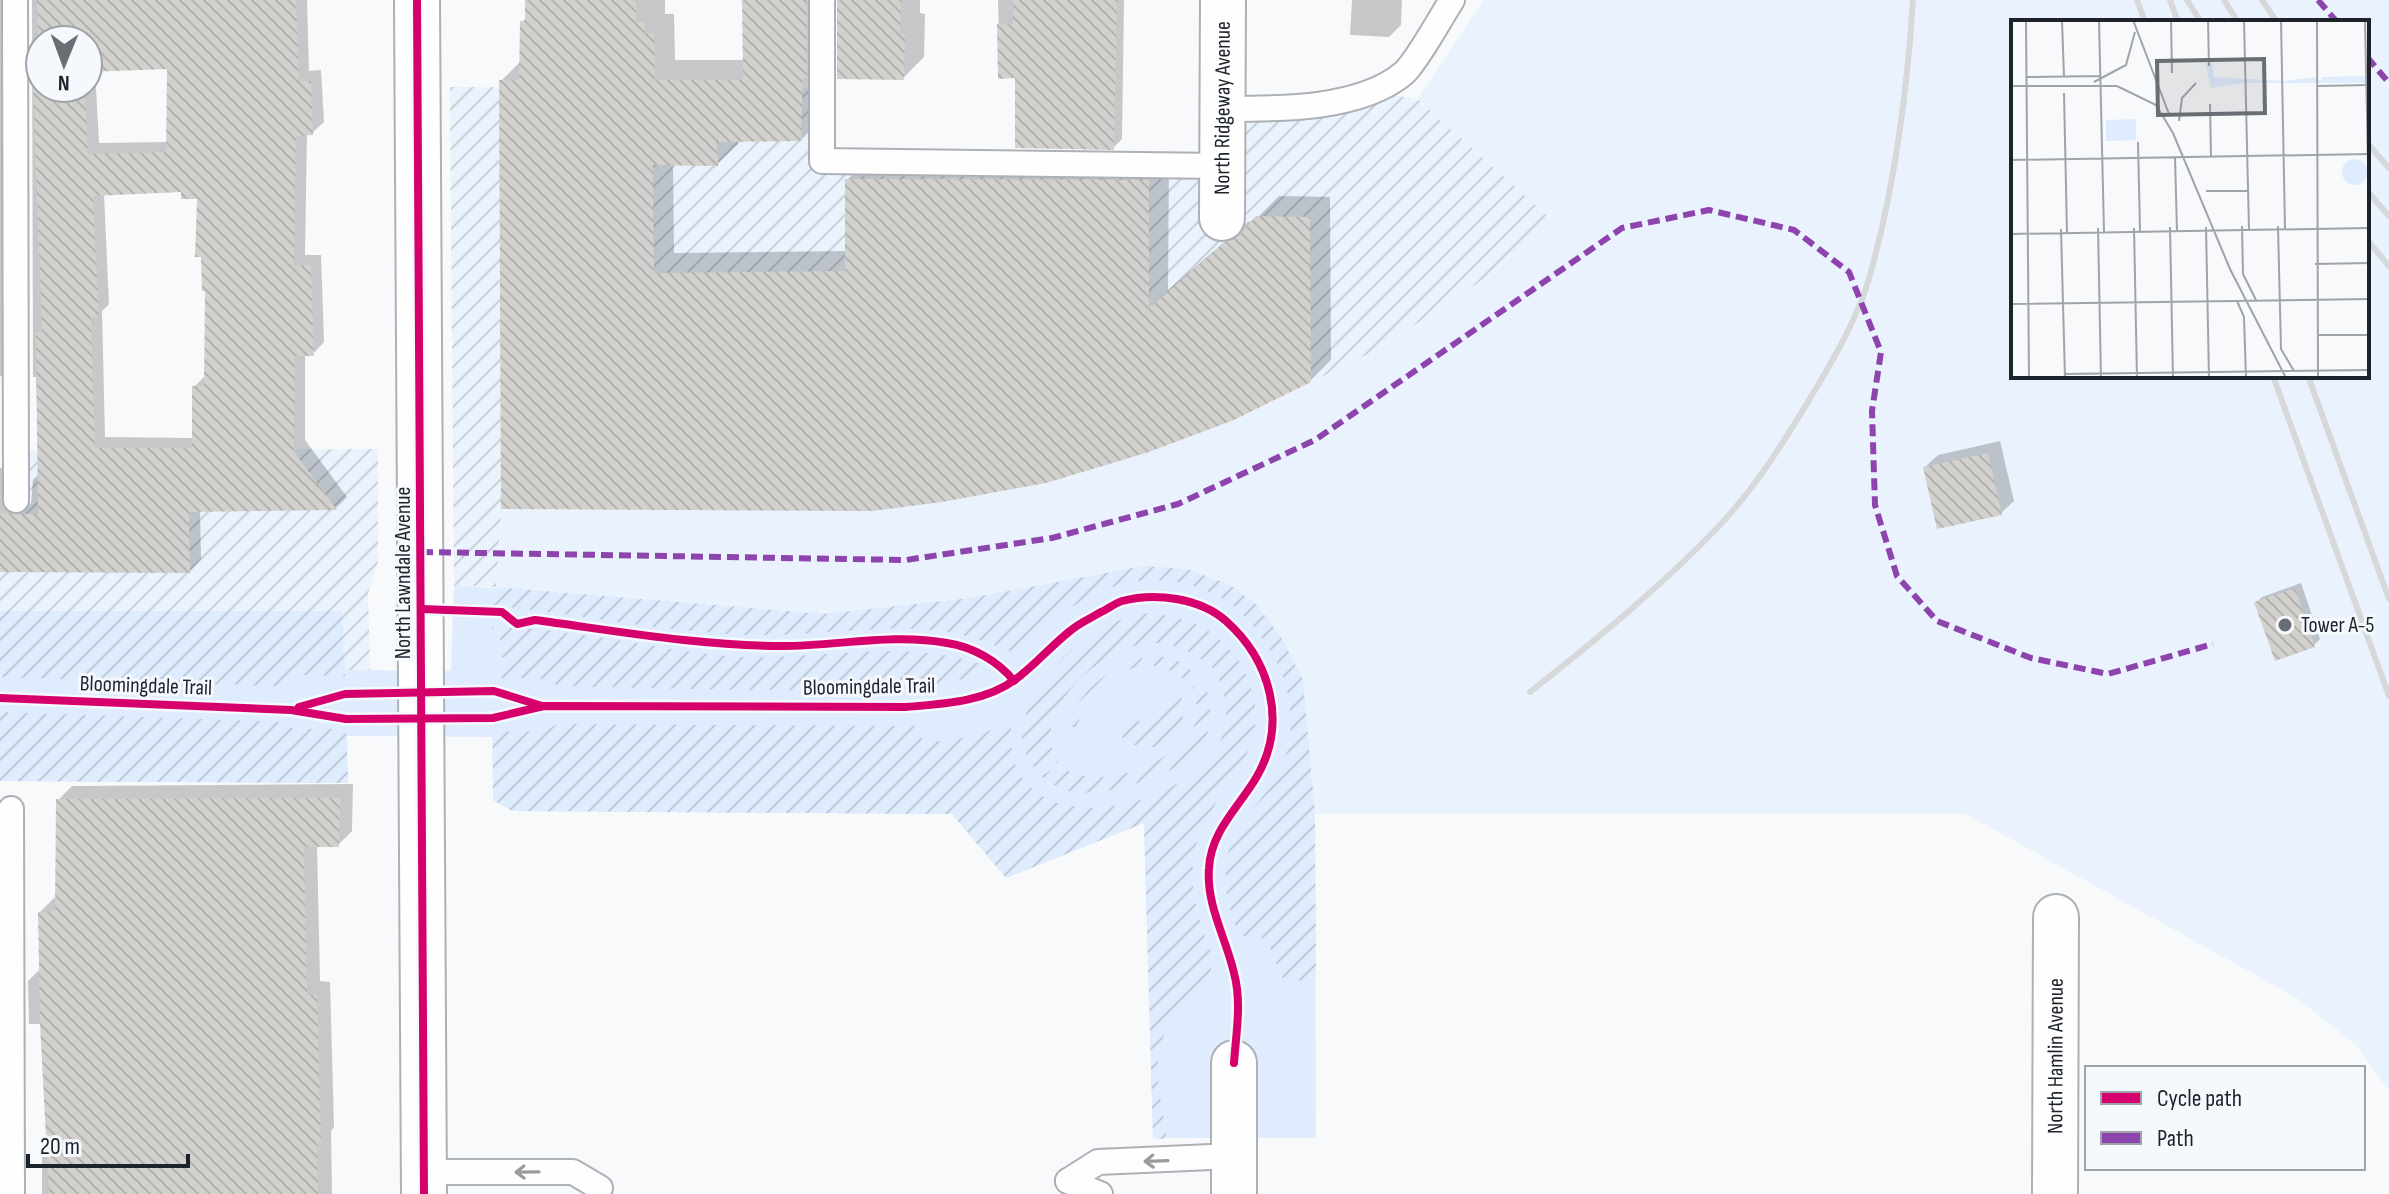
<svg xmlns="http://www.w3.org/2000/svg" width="2389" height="1194" font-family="'Sofia Sans Condensed',sans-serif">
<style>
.built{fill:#eaf3fd;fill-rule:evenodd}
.industrial{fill:url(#industrial-furrows)}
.park{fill:#dfecfd}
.garden{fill:url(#garden-furrows)}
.shadow{fill:#0003;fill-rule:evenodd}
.building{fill:url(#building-back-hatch);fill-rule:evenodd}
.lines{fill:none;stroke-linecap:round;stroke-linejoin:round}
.service-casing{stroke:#adb1b6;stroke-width:28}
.minor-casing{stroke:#adb1b6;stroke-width:48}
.service{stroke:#fefefe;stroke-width:24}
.minor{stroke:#fefefe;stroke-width:44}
.rail{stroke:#d7d8d9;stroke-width:6}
.quiet{stroke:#8e44ad;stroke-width:6;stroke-dasharray:12 6;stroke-linecap:butt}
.cycleway-casing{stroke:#f5f8fd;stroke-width:13}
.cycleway{stroke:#d6006c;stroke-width:8}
.oneway{stroke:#999b9f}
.poi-dot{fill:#696e74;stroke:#f5f8fd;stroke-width:3}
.labels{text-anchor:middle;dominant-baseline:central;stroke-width:6;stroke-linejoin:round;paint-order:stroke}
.street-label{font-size:22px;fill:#1d232b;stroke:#f5f8fd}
.poi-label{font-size:22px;fill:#1d232b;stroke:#f5f8fd;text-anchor:start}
.inset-road{fill:none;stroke:#a0a3a8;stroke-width:2}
.view{fill:#696e74;fill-opacity:0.15;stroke:#696e74;stroke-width:4}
.inset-edge{fill:none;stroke:#1d232b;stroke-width:4}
</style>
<defs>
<pattern id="industrial-furrows" width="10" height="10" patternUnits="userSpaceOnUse" patternTransform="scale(2)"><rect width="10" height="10" fill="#eaf3fd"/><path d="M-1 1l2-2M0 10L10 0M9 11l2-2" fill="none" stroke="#c8d0d9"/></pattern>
<pattern id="garden-furrows" width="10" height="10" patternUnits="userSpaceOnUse" patternTransform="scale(2)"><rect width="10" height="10" fill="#dfecfd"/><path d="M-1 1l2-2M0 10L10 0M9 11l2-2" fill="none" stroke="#bfcad9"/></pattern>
<pattern id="building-back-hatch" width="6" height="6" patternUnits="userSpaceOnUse" patternTransform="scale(2)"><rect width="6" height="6" fill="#d2d1cd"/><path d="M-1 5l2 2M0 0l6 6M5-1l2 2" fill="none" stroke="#b4b3b0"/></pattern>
</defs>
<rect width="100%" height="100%" fill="#f7f9fb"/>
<path class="built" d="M1483 0H2389V1091L2356 1045 2297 998 1966 814H1315L1303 680 1282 639 1257 605 1187 569 1143 566 971 598 824 614 496 587 501 509 946 501 1046 483 1149 452 1234 420 1378 349 1475 285 1554 222 1417 99ZM2013 22H2367V376H2013Z"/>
<g class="industrial">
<polygon points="450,87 821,88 822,160 1222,166 1223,109 1372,92 1417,99 1554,222 1475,285 1378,349 1311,382 1149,452 1046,483 951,500 872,511 501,509 496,587 454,585"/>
<polygon points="378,449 378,561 368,594 370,671 344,670 341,611 0,611 0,514 16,513 16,451"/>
</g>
<polygon class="park" points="1143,566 1187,569 1230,585 1257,605 1282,639 1303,680 1315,814 1316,1138 1153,1138 1144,823 1006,878 952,814 512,811 493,800 492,737 347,736 348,783 0,781 0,611 342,611 344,670 451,671 454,585 824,614 971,598"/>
<g class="garden">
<path d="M1143 566 1187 569 1230 585 1257 605 1282 639 1303 680 1315 814 1316 979 1295 981 1283 978C1276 968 1272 941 1260 937 1255 936 1246 937 1240 936 1225 904 1218 864 1237 831 1249 810 1268 794 1279 772 1299 735 1292 684 1270 650 1255 627 1241 607 1216 595 1161 567 1104 580 1058 617 1043 628 1031 642 1016 653 992 644 966 634 940 631 870 623 799 639 728 634 649 629 571 614 493 605L496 587 824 614 971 598Z"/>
<polygon points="0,611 342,611 345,676 295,675 275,686 0,677"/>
<path d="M1149 613C1187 618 1212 625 1236 658L1215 670C1196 654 1179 644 1154 643 1106 641 1025 713 1058 762L1039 774C1030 763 1021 749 1022 735 1023 699 1062 653 1091 634 1109 622 1128 617 1149 613Z"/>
<path d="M492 627C571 628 648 648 727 656 812 663 898 636 980 664V672C941 691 896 688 854 689 756 692 657 688 559 686L539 678H494V671L506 670V658L501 657 500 633 494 632Z"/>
<path d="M1154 655 1177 660 1201 678 1190 684C1141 640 1100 682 1075 728L1068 725C1069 715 1074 710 1079 702 1099 675 1122 663 1154 655Z"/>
<path d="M1238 660C1246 672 1251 687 1254 700 1266 762 1209 792 1196 846 1187 883 1197 914 1209 949L1214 953 1215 957C1206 991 1190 997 1171 1023 1147 1054 1162 1103 1167 1139L1153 1138 1144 823 1006 878 952 814 512 811 493 800V731L540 732 559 724 914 726 921 730 922 743 958 739 1011 725C999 861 1218 807 1226 721 1227 704 1222 689 1217 673Z"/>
<path d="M1203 681C1212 699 1213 723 1204 742 1188 772 1107 798 1074 792 1061 790 1051 784 1041 776L1060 765C1094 796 1187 762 1197 718 1199 708 1195 698 1192 688Z"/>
<path d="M1180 695C1196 736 1150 766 1119 734L1118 731 1137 720 1143 724H1155L1161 717 1160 706Z"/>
<polygon points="0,712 282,722 294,729 346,729 348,783 0,781"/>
</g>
<g class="shadow">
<polygon points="0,0 11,0 11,365 0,377"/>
<path d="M32 0H307L309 71 321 70 324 122 312 133H307L305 255H321L324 342 313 354H305V440L347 497 336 508 200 510 201 559 190 571 0 527V468H12L13 495 28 505 31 503 33 480 39 474 36 377H33ZM40 40H88V88H40ZM169 66 168 142 99 143 95 70ZM183 190 199 197 207 289 206 375 194 387V438L105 437 102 311 109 304 104 194Z"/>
<polygon points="525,0 665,0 665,14 674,14 675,60 745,60 745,0 827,0 821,118 800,139 738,140 738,144 717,164 673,164 674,253 847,251 847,180 868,159 1169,160 1168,290 1248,222 1255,220 1279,196 1330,197 1331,360 1310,381 503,507 501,81 522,60 522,22 525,19"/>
<polygon points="839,0 920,0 920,13 925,14 924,57 903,78"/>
<polygon points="998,0 1124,0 1122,139 1113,148 1017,76 1000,77"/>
<polygon points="1352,0 1402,0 1401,25 1389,37 1350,35"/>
<polygon points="2000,441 2014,501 2001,513 1925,467 1938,455"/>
<polygon points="2301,583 2320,639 2314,645 2256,603 2262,597"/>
<polygon points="353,784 352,831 338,845 317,845 320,981 330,982 334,1127 331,1131 332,1194 42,1194 42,1155 49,1148 42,1024 29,1024 28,981 41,968 40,912 54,898 57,898 58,800 72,786"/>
</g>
<g class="building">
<path d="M37 0H296L299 81H311L313 135 296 136 294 266 311 265 314 356H295L294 452 337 510 189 512 190 573 0 572V513L38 514 36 332H42L33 85H39ZM40 40H88V72L167 69 166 152 88 154 85 88H40ZM181 192V199H197L195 257H201L202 291H205L204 386H192V448H95L91 318 99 317 93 196Z"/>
<polygon points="525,0 636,0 636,22 645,22 645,33 654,34 655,80 743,80 742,0 807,0 807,78 803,78 801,141 717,142 718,166 653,165 654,273 845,271 845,179 1149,180 1149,308 1225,242 1235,239 1256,216 1310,217 1311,382 1234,420 1149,452 1046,483 942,502 872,511 501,509 499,80 519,80 520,21 525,21"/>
<polygon points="837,0 901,0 900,33 905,34 904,80 837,79"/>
<polygon points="1013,0 1117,0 1114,150 1015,148 1015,78 998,79 997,24 1013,24"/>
<polygon points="1988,453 2002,515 1937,529 1923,467"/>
<polygon points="2295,588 2315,647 2275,661 2254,602"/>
<polygon points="340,798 339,847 304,847 307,995 317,995 321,1143 317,1144 318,1194 49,1194 40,1024 38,912 55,911 56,799"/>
</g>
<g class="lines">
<g class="service-casing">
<g id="service">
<polyline points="15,0 16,500"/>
<polyline points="822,0 822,161 1222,166"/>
<path d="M1223 109C1278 109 1360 110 1404 73 1417 61 1441 17 1452 0"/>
<polyline points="11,809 12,1194"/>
<polyline points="424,1172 573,1172 600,1188"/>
<polyline points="1068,1181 1098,1162 1234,1156"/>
<polyline points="1068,1181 1100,1194"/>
</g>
</g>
<g class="minor-casing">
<g id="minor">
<polyline points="417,0 424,1194"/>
<path id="s1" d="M1222 218 1223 0"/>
<polyline points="1234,1063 1234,1194"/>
<path id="s2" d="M2055 1194 2056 917"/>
</g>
</g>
<use href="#service" class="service"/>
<use href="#minor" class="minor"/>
<g class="rail">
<polyline points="2137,0 2145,22"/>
<polyline points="2170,0 2178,22"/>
<polyline points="2187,0 2201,22"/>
<polyline points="2224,0 2238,22"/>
<polyline points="2262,0 2277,22"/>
<polyline points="2367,143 2389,168"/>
<polyline points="2367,191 2389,216"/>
<polyline points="2367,240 2389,266"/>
<polyline points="2273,376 2389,696"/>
<polyline points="2308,376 2389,599"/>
<path d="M1530 692C1596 640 1663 585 1721 524 1758 484 1787 437 1815 390 1836 355 1859 315 1870 275 1895 186 1907 93 1913 0"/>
</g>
<g class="quiet">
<polyline points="2318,0 2337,22"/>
<polyline points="2367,57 2389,83"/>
<polyline points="421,552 906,560 1052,538 1178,504 1315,440 1622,228 1709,210 1794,230 1849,272 1881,352 1872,411 1875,505 1897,576 1937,621 2031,658 2108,674 2213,644"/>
</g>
<g class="cycleway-casing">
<g id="cycleway">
<polyline points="417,0 424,1194"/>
<path d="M421 609 502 612 517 624 535 620C617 631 700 646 783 646 837 646 893 633 947 643 973 647 998 661 1014 681"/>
<path d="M0 698 291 710 346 719 493 718 544 706 906 707C942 704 986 702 1016 679 1035 665 1051 646 1070 631 1079 623 1091 618 1101 612 1108 609 1115 603 1122 601 1155 592 1200 598 1226 621 1271 661 1288 724 1256 778 1238 808 1211 831 1209 868 1206 905 1226 938 1234 973 1242 1003 1236 1033 1234 1063"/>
<polyline points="299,707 345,694 494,691 542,706"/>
</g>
</g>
<use href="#cycleway" class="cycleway"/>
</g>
<defs><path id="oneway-shaft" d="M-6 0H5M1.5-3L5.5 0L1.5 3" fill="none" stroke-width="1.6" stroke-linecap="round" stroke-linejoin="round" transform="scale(2)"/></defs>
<g class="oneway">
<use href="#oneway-shaft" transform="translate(1156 1161) rotate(178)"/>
<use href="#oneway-shaft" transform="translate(527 1172) rotate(179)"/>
</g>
<circle class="poi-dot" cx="2285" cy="625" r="8"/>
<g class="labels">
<g class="street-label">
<text stroke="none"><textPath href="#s1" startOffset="110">North Ridgeway Avenue</textPath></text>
<text transform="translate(403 573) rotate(-90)">North Lawndale Avenue</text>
<text transform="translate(146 686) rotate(2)">Bloomingdale Trail</text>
<text transform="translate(869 687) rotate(-1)">Bloomingdale Trail</text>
<text stroke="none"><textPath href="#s2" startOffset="138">North Hamlin Avenue</textPath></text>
</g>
<g class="poi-label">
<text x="2301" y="625">Tower A-5</text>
</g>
</g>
<g transform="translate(2011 20)">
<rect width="358" height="358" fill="#f7f9fb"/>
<path d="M194 43H201L203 57 274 61 303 57 310 61 311 57 353 56 358 63H234L200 68ZM125 99V120L95 121V100ZM331 152a13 13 0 1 1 26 0a13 13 0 1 1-26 0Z" fill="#dfecfd"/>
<path class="inset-road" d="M15 0 18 358M51 0 53 57M88 0 93 212M122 0 158 94M160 0 161 53M197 0 198 46M233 0 238 210M270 0 274 209M306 0 307 358M354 0 358 193M16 57 89 56M83 62 115 45 124 12M0 66H106L145 85 162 113 219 249 275 358M307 66 358 65M53 73 56 213M199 84 200 136M168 101 171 78 185 63M127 122 129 211M164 137 166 211M0 140 358 134M195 171H237M231 206 232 254 245 280M267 206 270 329 283 351M159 207 162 358M195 207 198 358M87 208 90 358M123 208 126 358M50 209 54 358M0 214 358 208M304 244 358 243M226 281 233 297 235 358M0 284 358 279M306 315H358M54 354 358 350"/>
<path class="view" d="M253 39 254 93 147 95 146 41Z"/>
<rect width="358" height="358" class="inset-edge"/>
</g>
<rect x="2085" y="1066" width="280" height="104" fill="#f5f8fd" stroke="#9fa3a9" stroke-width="2"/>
<rect x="2101" y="1092" width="40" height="12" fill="#d6006c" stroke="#9fa3a9" stroke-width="2"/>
<text x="2157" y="1106" font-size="24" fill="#1d232b">Cycle path</text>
<rect x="2101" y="1132" width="40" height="12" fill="#8e44ad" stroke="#9fa3a9" stroke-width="2"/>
<text x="2157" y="1146" font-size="24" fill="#1d232b">Path</text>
<g transform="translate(64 64) rotate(181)"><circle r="38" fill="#f5f8fd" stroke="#9fa3a9" stroke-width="2"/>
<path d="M0-6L14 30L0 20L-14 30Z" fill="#696e74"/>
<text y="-12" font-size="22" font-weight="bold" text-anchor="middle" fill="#1d232b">N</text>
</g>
<path d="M28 1154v12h160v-12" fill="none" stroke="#1d232b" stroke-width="4"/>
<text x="40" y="1154" font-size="24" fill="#1d232b" stroke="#f5f8fd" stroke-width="6" paint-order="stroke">20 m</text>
</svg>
